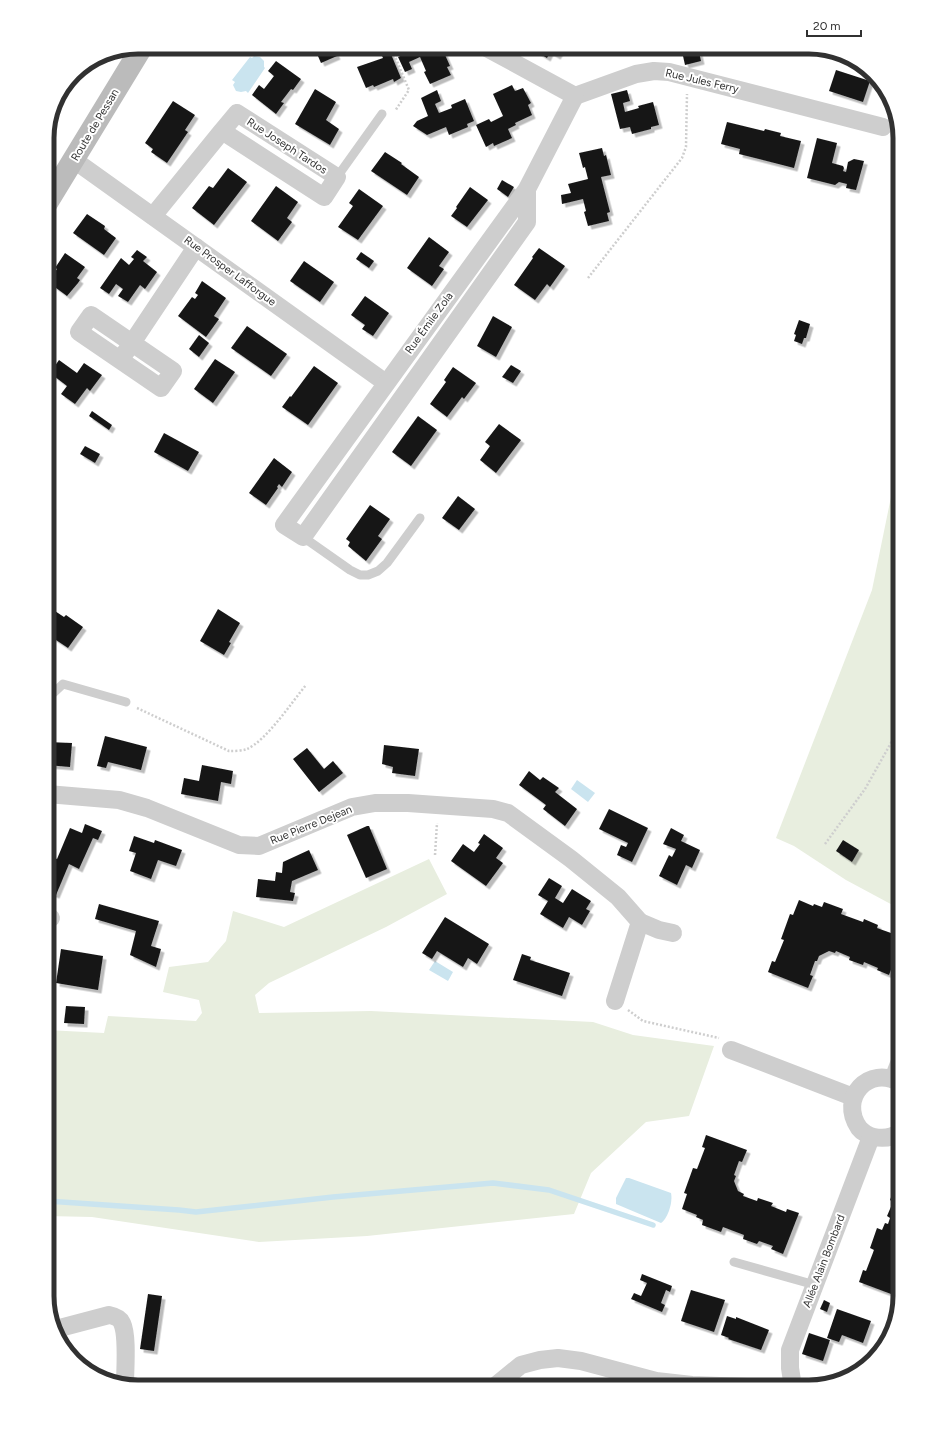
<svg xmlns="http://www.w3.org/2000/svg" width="947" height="1434" font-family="Figtree,sans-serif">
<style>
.green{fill:#e8eedf}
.water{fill:#cae4ef}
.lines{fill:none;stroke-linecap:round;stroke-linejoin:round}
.stream{stroke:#cae4ef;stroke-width:5.5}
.building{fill:#181818;filter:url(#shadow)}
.path{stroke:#cecece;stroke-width:2.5;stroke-dasharray:2 2;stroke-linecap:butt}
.lane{stroke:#cecece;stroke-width:9}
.street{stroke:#cecece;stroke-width:18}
.secondary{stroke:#bbb;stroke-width:22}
.labels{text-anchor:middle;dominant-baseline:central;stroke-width:4;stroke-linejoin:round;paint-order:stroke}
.street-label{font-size:11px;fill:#313131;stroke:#fff}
.rim{fill:none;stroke:#313131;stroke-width:5}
</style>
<defs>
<filter id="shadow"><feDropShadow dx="3.5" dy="3.5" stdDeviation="0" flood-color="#0004"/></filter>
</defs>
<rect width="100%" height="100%" fill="#fff"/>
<g class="green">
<polygon points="900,453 900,909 846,880 794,846 776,838 872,590"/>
<polygon points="429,859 447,894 386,927 269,983 255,995 259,1013 371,1011 593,1022 633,1035 714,1046 689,1116 646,1122 591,1173 574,1214 367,1236 259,1242 92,1217 47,1216 47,1030 104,1033 108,1016 196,1021 202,1013 199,1000 163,992 169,967 208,962 226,941 233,911 284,927"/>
</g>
<g class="water">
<polygon points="254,56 260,57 264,61 264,67 265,68 248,93 246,91 241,92 236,91 233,85 235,82 232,80 250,57 252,58"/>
<polygon points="577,780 595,793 588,802 571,789"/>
<polygon points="435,961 453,972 448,981 429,970"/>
<path d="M626 1178H629L671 1193C673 1202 668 1218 661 1223L616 1204V1198Z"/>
</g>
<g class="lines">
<polyline class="stream" points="47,1201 179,1210 196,1212 333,1197 493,1183 549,1190 653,1225"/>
</g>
<g class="building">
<polygon points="314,47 324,47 326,51 333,48 337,56 321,63"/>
<polygon points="378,47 388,47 401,78 394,82 393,79 374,87 373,85 366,88 357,67 383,58"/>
<polygon points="419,47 433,47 435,51 442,48 450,66 447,67 451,75 430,84 424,72 426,71 420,57 409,62 412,69 405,72 398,57"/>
<polygon points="529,47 563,47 557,56 550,52 547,58"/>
<polygon points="681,47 691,47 692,54 699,52 701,61 685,65"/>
<polygon points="276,61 301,79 293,90 291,89 281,102 284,103 276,114 252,95 259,85 264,89 274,76 268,71"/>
<polygon points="836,70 870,81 863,102 829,91"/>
<polygon points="512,85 515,91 523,88 531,103 528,105 532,115 515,123 516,125 508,129 512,138 494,146 493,143 486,147 476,125 489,119 491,122 503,116 493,94"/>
<polygon points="315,89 336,102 326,120 339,129 330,145 295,124"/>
<polygon points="437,90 441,101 435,104 439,113 452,108 451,105 465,99 474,121 467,124 468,127 449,135 446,127 427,135 413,126 417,121 428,116 421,98"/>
<polygon points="627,90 630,101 623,103 625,112 639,108 638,106 653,102 659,125 651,127 651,129 632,134 630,127 620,129 611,94"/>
<polygon points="173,101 195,115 185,130 188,132 167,163 151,152 153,149 145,143"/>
<polygon points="727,122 764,131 765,129 781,133 780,136 801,141 794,168 739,154 740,149 721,144"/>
<polygon points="817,138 837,143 832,163 843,166 844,168 843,171 846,172 848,162 854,159 864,161 856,190 846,188 847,184 839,182 835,185 807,178"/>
<polygon points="602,148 604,156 606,155 611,175 601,177 610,212 607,213 609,221 588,226 584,212 586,211 583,199 562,204 561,195 571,193 568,184 588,179 585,167 583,168 579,153"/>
<polygon points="385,152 402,163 401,164 419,177 407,195 371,171"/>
<polygon points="228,168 247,182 214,225 192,208 209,186 213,188"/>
<polygon points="502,180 514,187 508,197 497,189"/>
<polygon points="276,186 298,202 287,218 292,222 278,241 251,221"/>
<polygon points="470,187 488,200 467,227 451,216 457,208 456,207"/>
<polygon points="359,189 383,206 358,240 338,227 353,206 349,203"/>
<polygon points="87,214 105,226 104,229 116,238 104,255 73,233"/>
<polygon points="429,237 449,252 439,266 444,269 432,286 407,268"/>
<polygon points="539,248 565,266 550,287 547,284 535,300 514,285 533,258 532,257"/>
<polygon points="137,250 147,257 143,261 157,272 145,289 140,285 128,302 118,296 123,289 116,284 109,294 100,288 121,258 129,265 134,259 131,257"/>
<polygon points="361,252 374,261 369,268 356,259"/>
<polygon points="65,253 85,267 77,278 80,280 78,283 67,296 48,282 57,269 55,268"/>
<polygon points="304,261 334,282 320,302 290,281"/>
<polygon points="202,281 226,298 214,316 219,319 206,337 178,316 192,297 195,299 198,295 195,293"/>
<polygon points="365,296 389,313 373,336 362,329 365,325 351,315"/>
<polygon points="493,316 512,327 496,357 477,346"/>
<polygon points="799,320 810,324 806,338 804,338 802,344 794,341 796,335 794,334"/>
<polygon points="247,326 287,354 271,376 231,348"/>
<polygon points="199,335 209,343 199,357 189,349"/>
<polygon points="215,359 235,372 213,403 194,389"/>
<polygon points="59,360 77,373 84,363 102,375 90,391 87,388 75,404 61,394 67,386 50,373"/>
<polygon points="511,365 521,371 513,383 502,377"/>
<polygon points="314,366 338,383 308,425 282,407 290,396 291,397"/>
<polygon points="453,367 476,383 464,399 462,397 447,417 430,404 446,382 444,380"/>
<polygon points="92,411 112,425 109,430 89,416"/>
<polygon points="418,416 437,430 411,466 392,452"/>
<polygon points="499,424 521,440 496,473 480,460 490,446 485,442"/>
<polygon points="164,433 199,452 188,471 154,452"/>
<polygon points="85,446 100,454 95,463 80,454"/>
<polygon points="274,458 292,472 282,487 279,484 277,487 278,488 266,505 249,493"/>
<polygon points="458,496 475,509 459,530 442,518"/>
<polygon points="370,505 390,519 378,536 382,539 366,561 348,546 350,542 346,539"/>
<polygon points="49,607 64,617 66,615 83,627 68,648 47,634 47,610"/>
<polygon points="218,609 240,623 229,642 231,643 224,655 200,641"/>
<polygon points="105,736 147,747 141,770 108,762 106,768 97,766"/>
<polygon points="47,742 72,743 70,767 47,765"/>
<polygon points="384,745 419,749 415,776 392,773 393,767 382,764"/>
<polygon points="307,748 324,769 333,761 343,773 319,792 293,759"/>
<polygon points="202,765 233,771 231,784 221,782 218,801 181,794 184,778 199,781"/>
<polygon points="529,771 540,780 543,777 559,788 555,792 577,809 565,826 543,809 546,805 519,785"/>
<polygon points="609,809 648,828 632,862 617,855 621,845 626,847 628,843 599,829"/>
<polygon points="85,824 102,831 98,840 93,838 79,869 69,864 56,895 47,892 47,855 57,859 70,828 82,833"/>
<polygon points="367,826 369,826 387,869 366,878 347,835"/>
<polygon points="671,828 684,835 681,841 700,850 692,868 686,865 677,885 659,876 669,855 672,857 676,849 663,844"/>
<polygon points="484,834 503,848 496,858 503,863 486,886 451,861 463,844 474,852 480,844 478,843"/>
<polygon points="134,836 154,843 155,840 182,850 176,866 158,860 151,879 130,871 136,853 129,851"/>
<polygon points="843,840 859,850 852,862 836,851"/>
<polygon points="309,850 318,870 292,881 290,892 295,893 293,901 256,897 258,879 275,881 276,872 282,873 283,862"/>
<polygon points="549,878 562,886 555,898 563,903 572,889 591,901 586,909 590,911 582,925 569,917 563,928 540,914 548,901 538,895"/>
<polygon points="799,900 813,906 814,904 822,907 824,902 843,909 841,914 863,922 864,919 878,925 877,928 891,933 893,930 900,933 900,946 889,975 877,970 878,968 864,962 863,965 849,960 850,957 836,951 835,953 829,951 819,956 817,961 815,961 810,975 813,976 808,988 768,972 772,961 775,962 784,940 781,939 790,914 793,915"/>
<polygon points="99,904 159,921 151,946 161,949 156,967 130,955 136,931 95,919"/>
<polygon points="445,917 489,944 477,964 468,958 463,967 437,951 432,959 422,953"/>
<polygon points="61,949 103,956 98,990 56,983"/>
<polygon points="522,954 531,957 530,960 570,973 562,996 513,980"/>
<polygon points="66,1006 85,1007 84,1024 64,1023"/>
<polygon points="706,1135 747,1150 742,1162 739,1161 734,1175 736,1176 734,1181 738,1191 744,1194 743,1196 757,1201 758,1198 773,1203 771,1206 786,1212 787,1209 799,1213 783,1254 771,1249 773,1246 759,1241 757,1244 743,1239 744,1235 723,1227 721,1232 702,1225 703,1220 696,1217 697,1215 682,1209 687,1194 684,1193 693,1168 697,1169 705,1148 702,1147"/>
<polygon points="900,1183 900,1295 899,1297 859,1282 863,1270 866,1271 874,1250 870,1248 877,1228 882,1230 885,1223 888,1224 890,1218 887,1216 893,1202 890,1200 895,1186 898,1187"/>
<polygon points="642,1274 672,1286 670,1292 666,1290 661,1303 665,1305 662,1312 631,1299 634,1293 641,1296 647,1283 640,1280"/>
<polygon points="691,1290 725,1300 714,1332 681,1321"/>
<polygon points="148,1294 162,1296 154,1351 140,1349"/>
<polygon points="824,1300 830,1303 827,1312 820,1309"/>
<polygon points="837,1309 871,1321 863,1343 842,1335 839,1342 827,1338"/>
<polygon points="727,1316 736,1319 736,1317 769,1330 761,1350 728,1339 729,1338 721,1335"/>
<polygon points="809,1333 830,1340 823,1361 802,1354"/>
<polygon points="541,1379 548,1387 531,1387"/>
</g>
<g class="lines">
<g class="path">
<polyline points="391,47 409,90 395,111"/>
<polyline points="588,278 682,158 686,147 687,94"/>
<path d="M137 708 229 751C234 751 242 751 247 749 266 741 292 702 306 685"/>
<polyline points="825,844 865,789 900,727"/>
<polyline points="435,855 437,823"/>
<polyline points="628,1010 643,1021 719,1038"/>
</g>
<g class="lane">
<polyline points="337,177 382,114"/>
<polyline points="303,537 350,570 360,575 368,575 378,571 387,563 420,518"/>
<polyline points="47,699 63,684 126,702"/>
<polyline points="734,1262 815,1285"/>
</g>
<g class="street">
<polyline points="485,47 575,96 636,74 654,71 669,72 883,127"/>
<polyline points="74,160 386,383"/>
<polyline points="527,189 527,222 303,537 284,525 527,189 575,96"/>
<polyline points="153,216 222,131 324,197 337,177 237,113 222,131"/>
<polyline points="120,360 132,343 173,371 161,388 79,332 91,315 132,343 196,247"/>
<polyline points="47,794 119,800 147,808 239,845 259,846 352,807 375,803 408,803 493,809 508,813 571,859 618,897 640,922 615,1001"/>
<polyline points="47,915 51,918"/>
<polyline points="640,922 659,930 673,933"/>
<polyline points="731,1050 853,1097"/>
<polyline points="893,1079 900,1061"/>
<path d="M900 1132C892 1138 884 1139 874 1137 869 1136 862 1132 859 1128 838 1098 869 1064 900 1083"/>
<path d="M56 1329 109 1315C114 1316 120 1318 122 1323 128 1336 125 1369 125 1385"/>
<polyline points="494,1387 521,1365 540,1360 558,1358 581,1361 656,1381 692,1385 748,1387"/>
<polyline points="793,1387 790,1368 790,1350 871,1137"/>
</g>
<polyline class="secondary" points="47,203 142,47"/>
</g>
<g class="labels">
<g class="street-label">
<text transform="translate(702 81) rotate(13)">Rue Jules Ferry</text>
<text transform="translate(95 125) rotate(-59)">Route de Pessan</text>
<text transform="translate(287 146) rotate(33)">Rue Joseph Tardos</text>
<text transform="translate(230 271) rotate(36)">Rue Prosper Lafforgue</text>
<text transform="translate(429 323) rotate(-54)">Rue Émile Zola</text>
<text transform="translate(311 825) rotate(-22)">Rue Pierre Dejean</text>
<text transform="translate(824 1261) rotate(-69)">Allée Alain Bombard</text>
</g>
</g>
<path d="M0 0H947V1434H0ZM138 54H809A84 84 0 0 1 893 138V1296A84 84 0 0 1 809 1380H138A84 84 0 0 1 54 1296V138A84 84 0 0 1 138 54Z" fill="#fff" fill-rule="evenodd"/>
<path class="rim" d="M138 54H809A84 84 0 0 1 893 138V1296A84 84 0 0 1 809 1380H138A84 84 0 0 1 54 1296V138A84 84 0 0 1 138 54Z"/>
<path d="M807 30v6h54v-6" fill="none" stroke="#313131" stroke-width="2"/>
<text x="813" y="30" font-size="12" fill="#313131" stroke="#ffffff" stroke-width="3" paint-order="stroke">20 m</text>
</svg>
